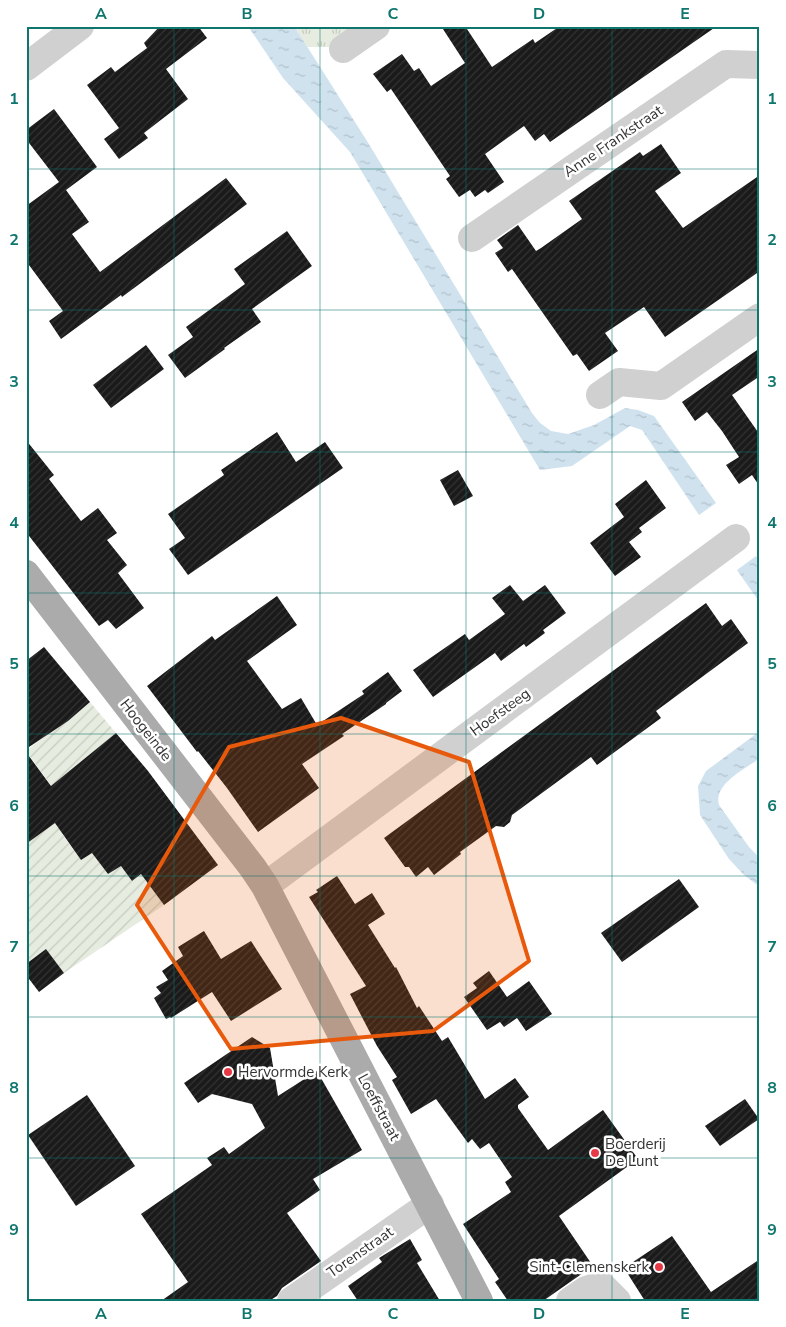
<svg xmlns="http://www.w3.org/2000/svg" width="786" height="1327" font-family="'Nunito Sans',sans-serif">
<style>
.grass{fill:url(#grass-tufts)}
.garden{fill:url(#garden-furrows)}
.water{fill:url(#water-ripples)}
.building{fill:url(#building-hatch)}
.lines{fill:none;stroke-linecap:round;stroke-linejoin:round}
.minor{stroke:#d0d0d0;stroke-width:28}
.major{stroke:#ababab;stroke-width:28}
.marked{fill:#e8590c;fill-opacity:0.2;stroke:#e8590c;stroke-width:4;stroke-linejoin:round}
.grid{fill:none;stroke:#0f766e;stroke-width:1;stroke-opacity:0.55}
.poi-dot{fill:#e63946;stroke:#fff;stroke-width:2}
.labels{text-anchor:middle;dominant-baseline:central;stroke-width:5;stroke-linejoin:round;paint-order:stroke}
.street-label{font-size:15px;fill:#333;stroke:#fff}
.poi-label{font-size:15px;fill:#333;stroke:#fff;text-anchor:start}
.neatline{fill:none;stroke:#0f766e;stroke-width:2}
.grid-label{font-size:16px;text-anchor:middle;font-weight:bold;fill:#0f766e}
</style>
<defs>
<pattern id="grass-tufts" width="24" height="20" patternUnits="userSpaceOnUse" patternTransform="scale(1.25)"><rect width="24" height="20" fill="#e6ecdf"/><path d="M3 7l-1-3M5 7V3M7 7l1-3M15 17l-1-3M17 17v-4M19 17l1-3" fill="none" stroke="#c6cbc0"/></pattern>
<pattern id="garden-furrows" width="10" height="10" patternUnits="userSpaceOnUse" patternTransform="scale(1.25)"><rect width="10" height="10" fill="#e6ecdf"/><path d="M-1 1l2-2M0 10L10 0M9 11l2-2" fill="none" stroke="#c6cbc0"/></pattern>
<pattern id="water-ripples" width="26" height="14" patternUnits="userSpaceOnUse" patternTransform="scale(1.25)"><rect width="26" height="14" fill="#cfe2ee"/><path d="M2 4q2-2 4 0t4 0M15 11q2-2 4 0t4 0" fill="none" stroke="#b2c2cd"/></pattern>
<pattern id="building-hatch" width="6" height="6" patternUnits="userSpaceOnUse" patternTransform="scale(1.25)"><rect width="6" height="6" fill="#1a1a1a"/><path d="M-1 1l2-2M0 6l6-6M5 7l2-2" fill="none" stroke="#333"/></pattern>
</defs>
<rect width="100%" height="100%" fill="#fff"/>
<polygon class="grass" points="294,26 359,26 331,47 307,47"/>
<path class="garden" d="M90 702 116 733 59 780 136 758 148 771 62 834 81 860 110 840 99 862 108 874 121 866 132 881 143 873 144 878 164 905 64 973 46 949 26 964V844L70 811 26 751C47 734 69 720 90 702Z"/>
<g class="water">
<polygon points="248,26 294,26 367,141 532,413 540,423 551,431 568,434 594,425 625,408 638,410 654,416 716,503 699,515 642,430 630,426 572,466 540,470 350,152 283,78"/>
<polygon points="756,556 760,561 760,603 737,570"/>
<path d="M760 731V758C745 769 713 784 719 805L749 847 760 858V887L744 875 729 859 700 815 698 786 706 771Z"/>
</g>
<g class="building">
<polygon points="160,26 198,26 207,38 166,69 188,99 144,133 148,138 119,159 104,139 119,128 87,85 111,67 115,72 147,48 144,43"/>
<polygon points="441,26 465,26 492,67 533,39 535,43 560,26 717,26 550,142 544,134 535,141 524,126 485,154 504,182 488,193 485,190 475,197 470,190 459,197 446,179 450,176 391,89 387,92 373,74 402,54 414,71 419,68 431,86 465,63"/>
<polygon points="54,109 97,167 66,190 89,222 72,234 100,272 226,178 247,204 122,297 121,295 61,339 49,321 63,311 26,261 26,206 59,182 26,139 26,130"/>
<polygon points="661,144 681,173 655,191 683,228 760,175 760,271 665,337 644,307 605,333 618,351 589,371 577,354 573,356 512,269 508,272 495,253 503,248 497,240 518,225 536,251 541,248 582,219 569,201 640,152 643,156"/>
<polygon points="287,231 312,266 252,309 261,322 224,348 225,349 185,378 168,355 193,337 186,327 245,284 234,269"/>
<polygon points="146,345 164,369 111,408 93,385"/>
<polygon points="760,348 760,376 732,395 760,435 760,487 752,475 739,484 726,465 739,457 722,431 707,412 695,421 682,402"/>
<polygon points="277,432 296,462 325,442 343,468 188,575 169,549 185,538 168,514 224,475 221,470"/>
<polygon points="26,440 54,475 49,479 81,521 98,508 117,533 107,540 127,565 118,573 144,608 116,629 108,620 99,626 26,532"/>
<polygon points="458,470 473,496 454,506 440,480"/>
<polygon points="646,480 666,508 639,528 642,532 629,542 641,557 615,576 590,543 624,517 615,504"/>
<polygon points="510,585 523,601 545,585 566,613 543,630 545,633 526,647 524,644 501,661 495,653 433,697 413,670 465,634 469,640 505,614 492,598"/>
<polygon points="277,596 297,625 247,661 282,709 301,698 317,725 364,694 362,691 388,672 402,691 386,703 386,704 342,734 344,736 302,764 319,788 258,832 227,788 198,751 197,752 147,686 212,636 215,640"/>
<polygon points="706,603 722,626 731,619 748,643 656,711 661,718 597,765 591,757 512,815 510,822 504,827 496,826 460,852 461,854 434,875 428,867 416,877 409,867 405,867 384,838"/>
<polygon points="44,647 90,702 68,721 26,749 26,661"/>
<polygon points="116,733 148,771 218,865 164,905 141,874 132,881 121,866 108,874 92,853 81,860 55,823 26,844 26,752 51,786"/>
<polygon points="337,876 355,904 372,893 385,914 368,925 395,968 396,967 417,1008 419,1006 442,1041 448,1037 485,1099 515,1078 529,1097 518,1105 518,1108 548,1150 603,1110 638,1159 559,1216 593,1266 543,1301 508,1301 495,1282 499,1279 463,1224 511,1192 505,1182 512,1177 489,1143 480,1149 472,1139 468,1143 436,1099 411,1114 392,1080 397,1077 377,1046 350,994 366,986 309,897 318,892 316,890"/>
<polygon points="679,879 699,907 622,962 601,933"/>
<polygon points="204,931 221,959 251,941 282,989 231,1021 212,992 171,1018 170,1017 166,1019 154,998 161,993 156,987 168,980 162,971 183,956 178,947"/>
<polygon points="46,949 64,973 39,992 26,975 26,964"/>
<polygon points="489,971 507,997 529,981 552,1014 526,1031 517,1018 504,1027 500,1022 487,1030 464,997 477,988 473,983"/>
<polygon points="252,1037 270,1048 278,1096 317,1071 362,1150 313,1179 320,1190 287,1213 321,1261 282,1288 277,1296 269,1301 161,1301 188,1282 141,1214 212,1165 207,1158 224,1147 229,1154 265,1128 252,1104 212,1094 198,1103 184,1083"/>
<polygon points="87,1095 135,1166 76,1206 28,1135"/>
<polygon points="745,1099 759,1119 720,1146 705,1126"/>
<polygon points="672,1236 711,1292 760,1259 760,1301 645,1301 624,1268"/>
<polygon points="410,1239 422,1260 417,1263 440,1301 358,1301 348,1286 382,1262 379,1258"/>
</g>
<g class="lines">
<g class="minor">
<polyline points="343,49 376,26"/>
<polyline points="26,67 80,26"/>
<polyline points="472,238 726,64 760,65"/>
<polyline points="600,395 619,382 661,386 760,317"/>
<polyline points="265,886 736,538"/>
<polyline points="291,1301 430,1204"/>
<polyline points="570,1301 586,1290 601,1285 617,1301"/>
</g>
<polyline class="major" points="26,574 253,868 265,886 479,1301"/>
</g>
<path class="marked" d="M341 718 469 762 529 961 433 1031 231 1049 137 905 229 747Z"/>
<path class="grid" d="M174 26V1301M320 26V1301M466 26V1301M612 26V1301M26 169H760M26 310H760M26 452H760M26 593H760M26 734H760M26 876H760M26 1017H760M26 1158H760"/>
<g class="poi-dot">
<circle cx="228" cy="1072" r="5"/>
<circle cx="595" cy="1153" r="5"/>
<circle cx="659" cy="1267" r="5"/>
</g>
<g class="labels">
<g class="street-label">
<text transform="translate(613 141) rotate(-34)">Anne Frankstraat</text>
<text transform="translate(500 712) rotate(-36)">Hoefsteeg</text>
<text transform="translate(146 730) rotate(52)">Hoogeinde</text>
<text transform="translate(379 1107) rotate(62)">Loeffstraat</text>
<text transform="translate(360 1252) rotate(-35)">Torenstraat</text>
</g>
<g class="poi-label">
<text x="238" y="1072">Hervormde Kerk</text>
<text x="605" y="1144">Boerderij<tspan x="605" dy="17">De Lunt</tspan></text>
<text x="649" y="1267" text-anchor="end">Sint-Clemenskerk</text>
</g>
</g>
<rect width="786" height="1327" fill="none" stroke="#ffffff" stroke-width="55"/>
<rect x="28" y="28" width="730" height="1272" class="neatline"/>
<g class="grid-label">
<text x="101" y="19">A</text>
<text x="247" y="19">B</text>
<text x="393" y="19">C</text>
<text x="539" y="19">D</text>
<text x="685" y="19">E</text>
<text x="14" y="104">1</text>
<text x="772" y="104">1</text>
<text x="14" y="245">2</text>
<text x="772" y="245">2</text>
<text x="14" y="387">3</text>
<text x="772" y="387">3</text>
<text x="14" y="528">4</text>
<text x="772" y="528">4</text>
<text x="14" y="669">5</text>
<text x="772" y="669">5</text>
<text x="14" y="811">6</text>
<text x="772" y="811">6</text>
<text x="14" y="952">7</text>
<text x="772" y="952">7</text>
<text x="14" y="1093">8</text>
<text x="772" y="1093">8</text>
<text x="14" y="1235">9</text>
<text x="772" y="1235">9</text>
<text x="101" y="1319">A</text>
<text x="247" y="1319">B</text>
<text x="393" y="1319">C</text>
<text x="539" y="1319">D</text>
<text x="685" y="1319">E</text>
</g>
</svg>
